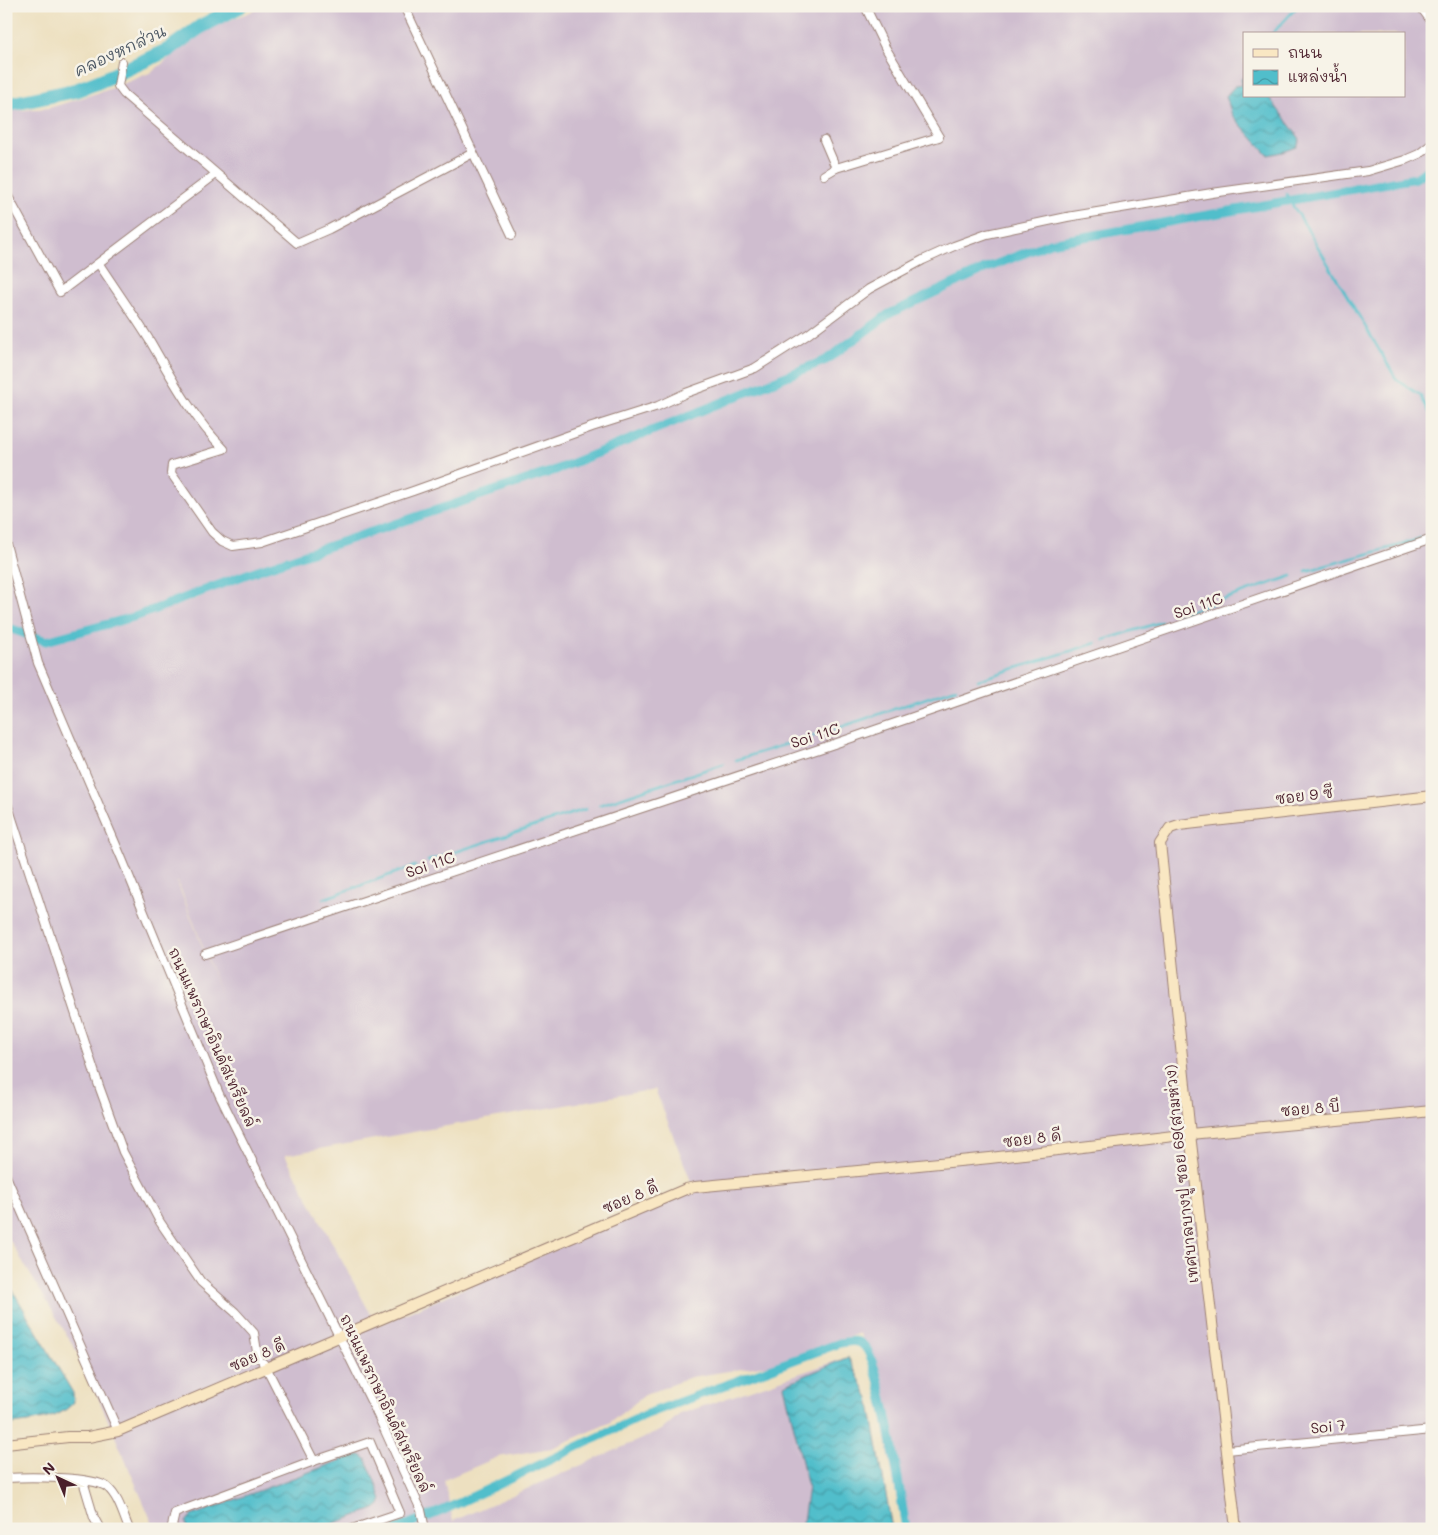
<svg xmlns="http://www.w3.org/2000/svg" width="1438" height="1535" font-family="Mali,'Playpen Sans Thai',sans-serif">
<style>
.industrial{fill:#cfbdcf;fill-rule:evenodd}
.water{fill:url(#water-waves);stroke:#4e6e7b}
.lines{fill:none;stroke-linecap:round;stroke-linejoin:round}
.stream{stroke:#51becb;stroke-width:2.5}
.canal{stroke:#51becb;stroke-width:9}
.river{stroke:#51becb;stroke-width:15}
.street-casing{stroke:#9c8076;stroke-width:10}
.secondary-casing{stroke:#9c8076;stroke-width:12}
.street{stroke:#fff;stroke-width:8}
.secondary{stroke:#f9e7c3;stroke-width:10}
.labels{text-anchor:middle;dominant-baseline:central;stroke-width:5;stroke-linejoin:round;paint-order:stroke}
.street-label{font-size:15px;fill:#4a1f2b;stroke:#f7f3e8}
.water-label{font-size:16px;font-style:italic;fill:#4c5763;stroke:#f7f3e8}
</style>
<defs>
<pattern id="water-waves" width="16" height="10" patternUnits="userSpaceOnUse" patternTransform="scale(1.25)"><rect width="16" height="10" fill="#51becb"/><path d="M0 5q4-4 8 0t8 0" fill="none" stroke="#459aa5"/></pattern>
</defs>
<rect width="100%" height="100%" fill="#f7f3e8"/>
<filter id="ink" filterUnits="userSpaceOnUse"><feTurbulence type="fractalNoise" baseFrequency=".02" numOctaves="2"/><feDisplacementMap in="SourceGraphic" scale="10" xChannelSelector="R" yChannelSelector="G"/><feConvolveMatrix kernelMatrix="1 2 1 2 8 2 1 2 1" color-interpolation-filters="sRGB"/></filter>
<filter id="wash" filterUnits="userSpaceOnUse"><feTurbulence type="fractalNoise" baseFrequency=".0096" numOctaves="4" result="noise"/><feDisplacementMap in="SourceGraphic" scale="20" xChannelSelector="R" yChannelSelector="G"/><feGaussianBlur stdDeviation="1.12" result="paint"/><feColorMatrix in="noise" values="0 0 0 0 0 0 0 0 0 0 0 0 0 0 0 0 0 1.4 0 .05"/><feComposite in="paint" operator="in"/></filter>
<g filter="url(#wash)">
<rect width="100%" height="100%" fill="#ede0c0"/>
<path class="industrial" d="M265 6H1432V1529H902L879 1398 860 1333 773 1364 691 1377 645 1395 609 1423 552 1448 498 1457 444 1480 453 1521 662 1430 680 1414 848 1357 892 1529H155L82 1360 6 1234V113L11 111 49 108 110 89 152 72 175 53 213 27ZM1244 34H1404V96H1244ZM226 583 227 584 165 614H166ZM177 882H178L223 999 205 954ZM655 1089 694 1189 377 1326 285 1155Z"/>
<g class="water">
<polygon points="1244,77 1244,96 1268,96 1300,139 1297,147 1283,152 1268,155 1232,115 1226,96 1235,86 1242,85 1241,78"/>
<path d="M6 1279 73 1393 74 1402C58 1421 30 1421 6 1425Z"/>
<polygon points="848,1357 869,1398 892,1529 802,1529 808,1487 784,1385"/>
<polygon points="355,1455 361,1455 366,1459 382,1499 380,1505 375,1509 318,1529 187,1529 186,1522 191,1516"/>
</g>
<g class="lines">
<g class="stream">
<polyline points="1272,34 1298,6"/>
<polyline points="1287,194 1289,200 1299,215 1397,380 1420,395 1432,417"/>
<polyline points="1306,571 1404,544 1432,534"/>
<polyline points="1175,616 1292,576"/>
<polyline points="1104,640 1161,622"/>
<polyline points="978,680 1096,643"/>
<polyline points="835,729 956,688"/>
<polyline points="736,760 822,733"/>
<polyline points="599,805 723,764"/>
<polyline points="428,861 586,809"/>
<polyline points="323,899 415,866"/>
</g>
<g class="canal">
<polyline points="6,627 46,641 137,616 258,570 553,471 826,360 889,314 987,268 1050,243 1416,178 1432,166"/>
<path d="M397 1529 444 1510 647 1414 840 1343C848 1342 856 1339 862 1344 882 1358 901 1499 906 1529"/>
</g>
<polyline class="river" points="6,105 77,90 100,81 168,50 200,27 240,6"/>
</g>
</g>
<g filter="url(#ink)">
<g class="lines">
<g class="street-casing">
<g id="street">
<polyline points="404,6 512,235"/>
<polyline points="1420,6 1432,22"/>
<polyline points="122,62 118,86 124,94 297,243 329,229 473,153"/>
<polyline points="824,140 836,168"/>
<polyline points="824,175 836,168 939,137 885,47 865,6"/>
<polyline points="6,193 60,292 216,174"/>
<path d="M99 264C116 290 134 315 150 341 172 379 193 418 224 449L172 465 171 473 212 532 222 541 233 546 262 542 413 491 592 427 658 406 686 393 755 368 807 335 869 289 923 260 954 246 987 234 1067 217 1212 193 1368 171 1405 160 1419 154 1432 144"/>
<polyline points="6,544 38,663 122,859 219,1094 376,1411 421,1510 425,1529"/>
<polyline points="6,800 99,1086 123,1152 160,1222 201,1282 235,1312 254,1333 258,1358"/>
<polyline points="205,954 834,744 1432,539"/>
<polyline points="6,1176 118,1431"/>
<polyline points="263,1363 266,1367 314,1461"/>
<polyline points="1227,1450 1432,1430"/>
<path d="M6 1478C26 1477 93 1476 107 1487 119 1497 123 1515 129 1529"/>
<polyline points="83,1481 94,1518 100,1529"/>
<polyline points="174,1529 172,1526 175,1513 314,1461 370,1442 400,1513 352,1529"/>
</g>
</g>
<g class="secondary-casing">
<g id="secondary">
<polyline points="6,1444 68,1437 88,1437 118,1431 686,1189 695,1187 990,1158 1190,1134 1432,1111"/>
<polyline points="1236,1529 1190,1134 1160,843 1170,828 1179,825 1432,796"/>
</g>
</g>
<use href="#street" class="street"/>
<use href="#secondary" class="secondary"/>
</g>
</g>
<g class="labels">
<g class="street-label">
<text transform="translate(1198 605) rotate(-19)">Soi 11C</text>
<text transform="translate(815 735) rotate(-18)">Soi 11C</text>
<text transform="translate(1304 795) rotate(-7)">ซอย 9 ซี</text>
<text transform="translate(430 864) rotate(-19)">Soi 11C</text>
<text transform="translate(213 1037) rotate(66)">ถนนแพรกษาอินดัสเทรียลล์</text>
<text transform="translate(1310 1108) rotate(-5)">ซอย 8 บี</text>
<text transform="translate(1032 1138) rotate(-7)">ซอย 8 ดี</text>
<text transform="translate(1181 1174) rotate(-96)">เทศบาลบางปู ซอย 69(สามห่วง)</text>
<text transform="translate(630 1197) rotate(-23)">ซอย 8 ดี</text>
<text transform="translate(257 1355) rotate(-23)">ซอย 8 ดี</text>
<text transform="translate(386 1403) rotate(65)">ถนนแพรกษาอินดัสเทรียลล์</text>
<text transform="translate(1328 1426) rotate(-6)">Soi 7</text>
</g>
<g class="water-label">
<text transform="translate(120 50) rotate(-25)">คลองหกส่วน</text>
</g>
</g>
<rect width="1438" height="1535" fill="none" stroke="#f7f3e8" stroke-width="25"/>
<rect x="1243" y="32" width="162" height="65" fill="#f7f3e8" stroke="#b29e9c"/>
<rect x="1253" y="49" width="25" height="8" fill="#f9e7c3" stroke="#b29e9c"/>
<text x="1288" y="58" font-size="15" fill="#4a1f2b">ถนน</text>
<rect x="1253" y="70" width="25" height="15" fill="url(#water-waves)" stroke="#b29e9c"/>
<text x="1288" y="82" font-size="15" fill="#4a1f2b">แหล่งน้ำ</text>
<g transform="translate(58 1478) rotate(316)" stroke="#f7f3e8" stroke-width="4" paint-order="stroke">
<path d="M0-4L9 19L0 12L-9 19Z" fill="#4a1f2b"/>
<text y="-8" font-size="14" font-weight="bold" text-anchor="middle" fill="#4a1f2b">N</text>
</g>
</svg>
